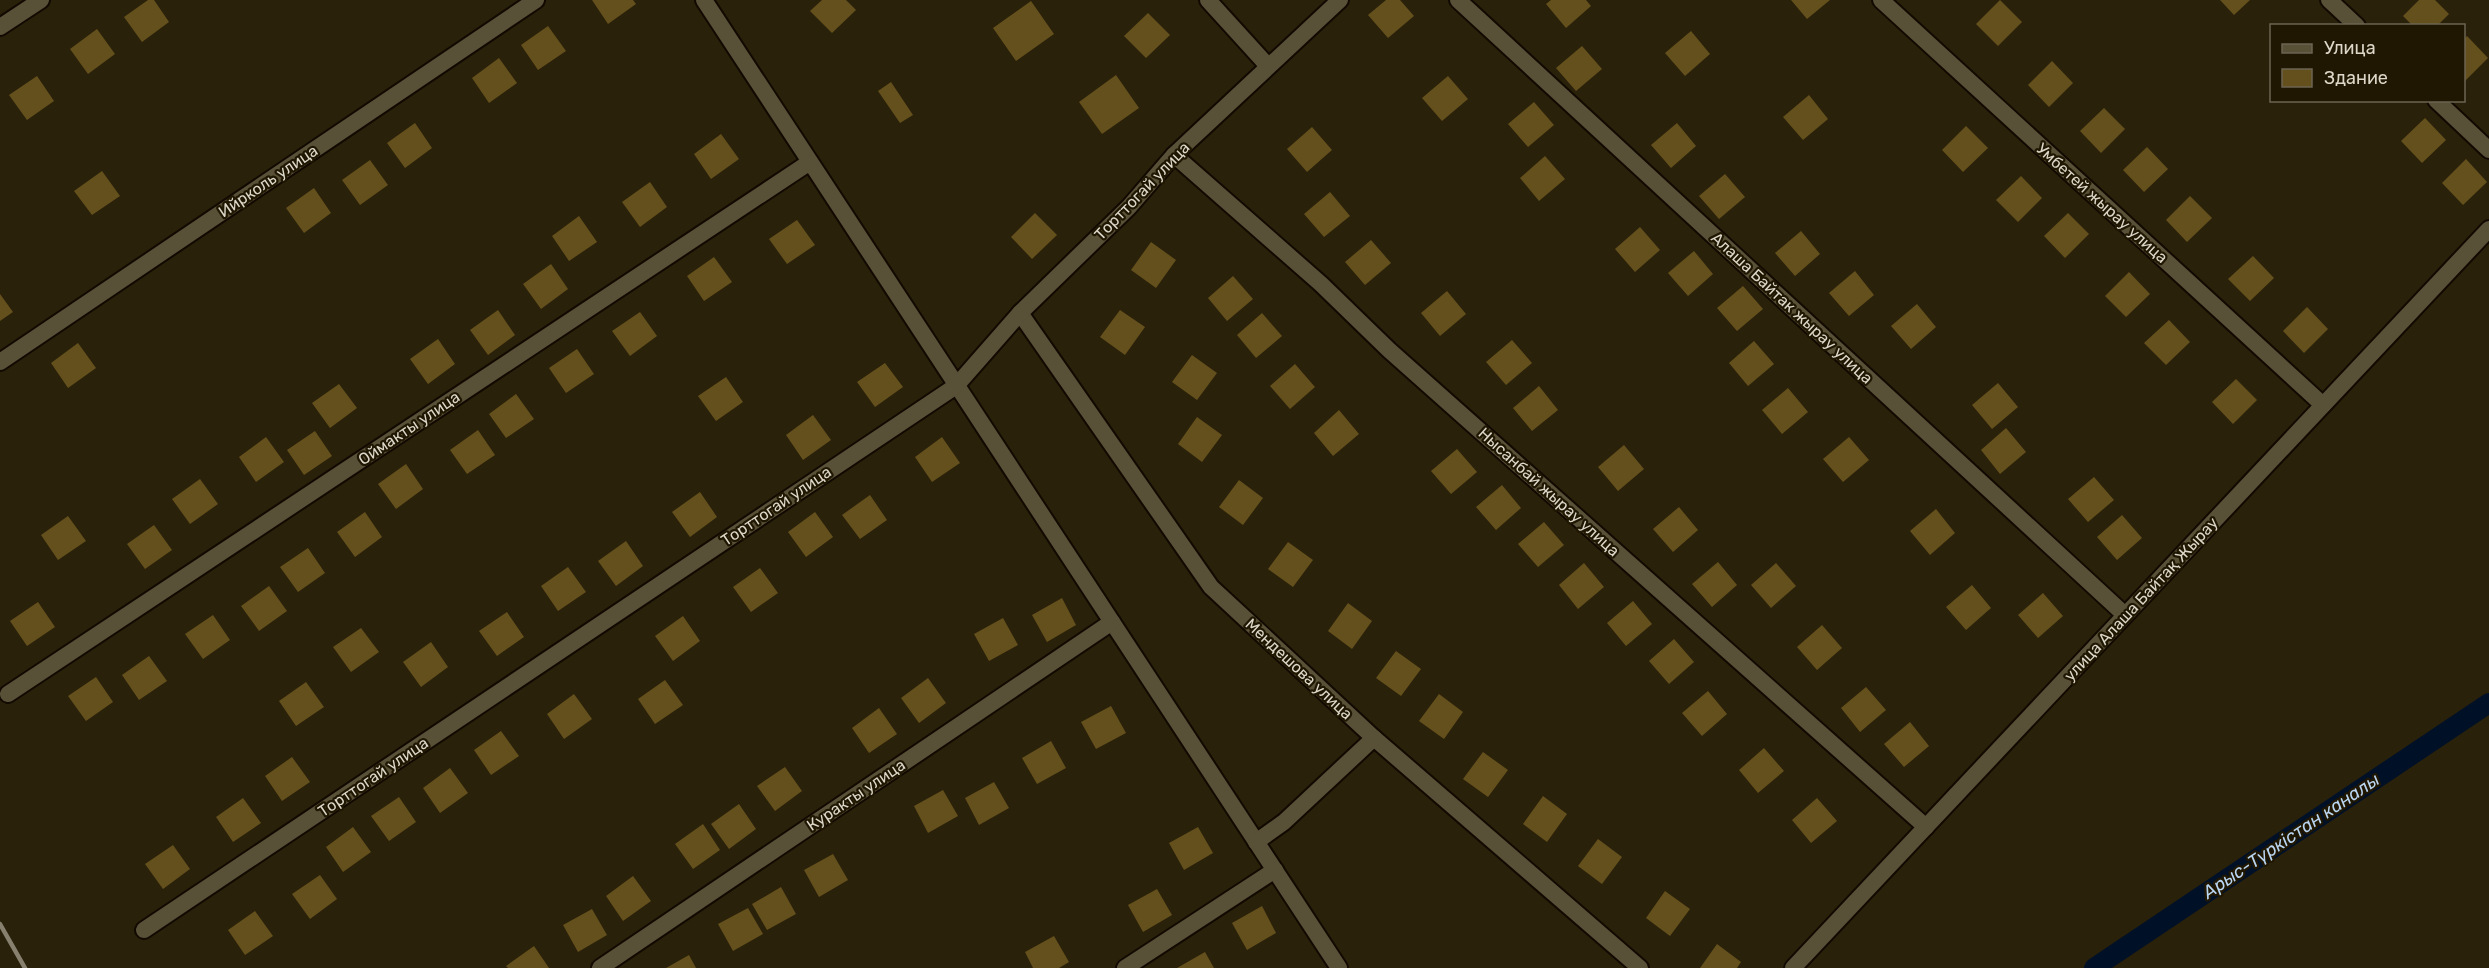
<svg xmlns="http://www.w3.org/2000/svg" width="2489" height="968" font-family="Rubik,sans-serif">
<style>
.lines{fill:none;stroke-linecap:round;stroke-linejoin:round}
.canal{stroke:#001127;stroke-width:20}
.building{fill:#64501c}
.minor-casing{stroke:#120a00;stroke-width:20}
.minor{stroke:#595038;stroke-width:16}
.rail{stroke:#87806e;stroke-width:4.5}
.labels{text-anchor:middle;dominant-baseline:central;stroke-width:4.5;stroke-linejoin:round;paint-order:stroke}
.street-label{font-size:16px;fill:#dcd7c9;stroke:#201702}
.water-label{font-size:18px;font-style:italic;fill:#b9d5f1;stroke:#201702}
</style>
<rect width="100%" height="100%" fill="#2a210a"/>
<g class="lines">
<polyline class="canal" points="2094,968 2489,703"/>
</g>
<g class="building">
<polygon points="148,0 154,0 169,22 142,42 124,17"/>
<polygon points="592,0 633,0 636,4 608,24"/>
<polygon points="822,0 846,0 856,10 832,33 810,11"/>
<polygon points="1386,0 1400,0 1414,16 1388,38 1368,15"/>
<polygon points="1551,0 1586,0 1591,6 1566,28 1546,4"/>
<polygon points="1791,0 1830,0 1807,19"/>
<polygon points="2000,0 2022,22 1998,46 1976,24"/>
<polygon points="2220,0 2250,0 2234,15"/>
<polygon points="2419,0 2435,0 2449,14 2437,26 2413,26 2403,16"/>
<polygon points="1031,1 1054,34 1016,61 993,28"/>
<polygon points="1148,13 1170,35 1146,58 1124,36"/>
<polygon points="548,26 566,51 538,70 521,45"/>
<polygon points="97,29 115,54 88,74 70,49"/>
<polygon points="1691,31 1710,54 1685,76 1665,53"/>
<polygon points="2467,36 2488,58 2464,82 2464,39"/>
<polygon points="1582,46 1602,69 1576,91 1556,68"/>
<polygon points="499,58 517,83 489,103 472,78"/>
<polygon points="2052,61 2073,83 2049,107 2028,85"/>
<polygon points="1116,75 1139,108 1102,134 1079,102"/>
<polygon points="37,76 54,101 27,120 9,95"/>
<polygon points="1448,76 1468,99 1442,121 1422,98"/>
<polygon points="891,82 913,115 900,123 878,91"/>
<polygon points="1809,95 1828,119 1803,140 1783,117"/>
<polygon points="1534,102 1554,125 1528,147 1508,124"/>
<polygon points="2104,108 2125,129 2101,153 2080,131"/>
<polygon points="2425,118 2446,140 2422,163 2401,141"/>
<polygon points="415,123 432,148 405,168 387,143"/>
<polygon points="1677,123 1696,146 1671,168 1651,145"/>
<polygon points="1966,126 1988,148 1963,172 1942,150"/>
<polygon points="1312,127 1332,150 1307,172 1287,149"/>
<polygon points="721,134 739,159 711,179 694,154"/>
<polygon points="2147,147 2168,169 2144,192 2123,170"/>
<polygon points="1545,156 1565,179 1539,201 1520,178"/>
<polygon points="2466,159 2487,182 2463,205 2442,183"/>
<polygon points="370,160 388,185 360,205 342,180"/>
<polygon points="102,171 120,196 92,215 74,191"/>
<polygon points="1725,174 1745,197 1719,219 1699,196"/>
<polygon points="2021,176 2042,198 2018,222 1996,200"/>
<polygon points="650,182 667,207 640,227 622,202"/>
<polygon points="314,188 331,213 304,233 286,208"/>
<polygon points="1330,192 1350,216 1324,237 1304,214"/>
<polygon points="2190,196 2212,218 2187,242 2166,220"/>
<polygon points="1035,213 1057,235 1032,259 1011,237"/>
<polygon points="2068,213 2089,234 2065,258 2044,236"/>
<polygon points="579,216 597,242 569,261 552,236"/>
<polygon points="797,220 815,245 787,264 769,239"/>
<polygon points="1640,227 1660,250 1635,272 1615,249"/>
<polygon points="1801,231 1820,254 1795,276 1775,253"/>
<polygon points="1371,240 1391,263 1365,285 1345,262"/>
<polygon points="1151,242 1176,260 1156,288 1131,270"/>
<polygon points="1694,251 1713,274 1688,296 1668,273"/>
<polygon points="2253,256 2274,278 2250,301 2228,279"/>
<polygon points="714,257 732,282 704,301 687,276"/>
<polygon points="551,264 568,289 541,309 523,284"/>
<polygon points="1855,271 1874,295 1849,316 1829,293"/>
<polygon points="2129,272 2150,294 2126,317 2105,296"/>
<polygon points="1233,276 1253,299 1227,321 1208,298"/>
<polygon points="1743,286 1763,309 1737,331 1717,308"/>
<polygon points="1447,291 1466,314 1440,336 1421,313"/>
<polygon points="0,294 13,312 0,321"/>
<polygon points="1917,304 1936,327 1911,349 1891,326"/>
<polygon points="2307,307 2328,329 2304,353 2283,331"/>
<polygon points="498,310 515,335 488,355 470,330"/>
<polygon points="1120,310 1145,327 1125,355 1100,337"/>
<polygon points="640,312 657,336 630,356 612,331"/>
<polygon points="1262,313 1282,336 1256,358 1237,335"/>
<polygon points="2169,320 2190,342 2166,365 2144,343"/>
<polygon points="438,339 455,364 428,384 410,359"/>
<polygon points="1512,340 1532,363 1506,385 1486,362"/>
<polygon points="1754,341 1774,364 1748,386 1729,363"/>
<polygon points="78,343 96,368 68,388 51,363"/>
<polygon points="577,349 594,374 566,393 549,368"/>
<polygon points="1192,355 1217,373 1197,400 1172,382"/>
<polygon points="885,363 903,387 875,407 857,382"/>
<polygon points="1295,364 1315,387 1290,409 1270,386"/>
<polygon points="726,377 743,402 716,421 698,396"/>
<polygon points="2236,379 2257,400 2233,424 2212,402"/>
<polygon points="1998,383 2018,407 1992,429 1972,405"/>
<polygon points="339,384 357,408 330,428 312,403"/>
<polygon points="1539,386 1558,410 1532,431 1513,408"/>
<polygon points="1788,388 1808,412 1782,434 1762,410"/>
<polygon points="516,394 534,419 506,438 489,414"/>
<polygon points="1339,410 1359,434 1333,456 1314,433"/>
<polygon points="813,415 831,440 803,460 786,435"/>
<polygon points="1197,417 1222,435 1202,462 1178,444"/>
<polygon points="2006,428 2026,452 2000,474 1981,450"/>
<polygon points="478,430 495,455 467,474 450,450"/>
<polygon points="315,431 332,456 304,475 287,450"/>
<polygon points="266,437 284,462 256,482 239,457"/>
<polygon points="942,437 960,463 932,482 915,457"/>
<polygon points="1849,437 1869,460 1843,482 1823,459"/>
<polygon points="1624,445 1644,469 1618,491 1598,467"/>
<polygon points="1457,449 1477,472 1451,494 1431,471"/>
<polygon points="406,464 423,489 396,509 378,484"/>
<polygon points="2094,477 2114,500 2088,522 2068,499"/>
<polygon points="200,479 218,504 190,524 172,499"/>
<polygon points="1239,480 1263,498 1243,525 1219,507"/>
<polygon points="1502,485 1521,508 1496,530 1476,507"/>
<polygon points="700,492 717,517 690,537 672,512"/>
<polygon points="870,495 887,520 860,539 842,515"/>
<polygon points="1679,507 1698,530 1673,552 1653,529"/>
<polygon points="1936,509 1955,533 1930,555 1910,531"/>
<polygon points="365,512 382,537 355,557 337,532"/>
<polygon points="815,512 833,537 806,557 788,532"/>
<polygon points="2122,515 2142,538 2117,560 2097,537"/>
<polygon points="68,516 86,541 58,560 41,535"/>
<polygon points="1544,522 1564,545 1538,567 1518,544"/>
<polygon points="154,525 172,550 145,569 127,544"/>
<polygon points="626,541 643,566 616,586 598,561"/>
<polygon points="1288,542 1313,560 1293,587 1268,569"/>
<polygon points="308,548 325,573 298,592 280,567"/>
<polygon points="1718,562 1737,585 1712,607 1692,584"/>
<polygon points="1584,563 1604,587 1578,609 1559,585"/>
<polygon points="1776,563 1796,586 1771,608 1751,585"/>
<polygon points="568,567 586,592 558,611 541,586"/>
<polygon points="760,568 778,593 751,612 733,587"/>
<polygon points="1972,585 1991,608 1966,630 1946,607"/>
<polygon points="269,586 287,611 259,631 241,606"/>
<polygon points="2043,593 2063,616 2038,638 2018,615"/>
<polygon points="1062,598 1076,625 1047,642 1032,615"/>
<polygon points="1633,601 1652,624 1626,646 1607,623"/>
<polygon points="38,602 55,627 27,646 10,621"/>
<polygon points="1348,603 1372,621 1352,649 1328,631"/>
<polygon points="507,612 524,637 497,656 479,631"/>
<polygon points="213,615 230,640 203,659 185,634"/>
<polygon points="683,616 700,641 673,661 655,636"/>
<polygon points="1003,618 1018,645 989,661 974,634"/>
<polygon points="1822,625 1842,648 1817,670 1797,647"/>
<polygon points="361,628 379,652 351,672 333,647"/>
<polygon points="1674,639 1694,662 1669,684 1649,661"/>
<polygon points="431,642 448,667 421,687 403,662"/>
<polygon points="1396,651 1421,669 1401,696 1376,678"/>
<polygon points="149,656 167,681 139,700 122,675"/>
<polygon points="96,677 113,702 86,721 68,696"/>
<polygon points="928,678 946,703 919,723 901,698"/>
<polygon points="665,680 683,705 655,724 638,699"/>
<polygon points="306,682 324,707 296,726 279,701"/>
<polygon points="1866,687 1886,710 1860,732 1841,708"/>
<polygon points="1708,691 1727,714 1702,736 1682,713"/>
<polygon points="574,694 592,719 564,739 547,714"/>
<polygon points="1439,694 1463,712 1444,739 1419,721"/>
<polygon points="1111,706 1126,733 1096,749 1081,722"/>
<polygon points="879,708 897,734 869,753 852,728"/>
<polygon points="1910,722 1929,746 1904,767 1884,744"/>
<polygon points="501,731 519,756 491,775 474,750"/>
<polygon points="1051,741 1066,768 1037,784 1022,758"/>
<polygon points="1764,748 1784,771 1758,793 1739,770"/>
<polygon points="1483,752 1508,770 1488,797 1463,779"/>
<polygon points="292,757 310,782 282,801 265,776"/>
<polygon points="785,767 802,791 775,811 757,786"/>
<polygon points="450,768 468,793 440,813 423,788"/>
<polygon points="994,782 1009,808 979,825 965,798"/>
<polygon points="943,790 958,816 928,833 914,806"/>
<polygon points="1543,796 1567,814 1547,842 1523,824"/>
<polygon points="399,797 416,822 389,841 371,816"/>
<polygon points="243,798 261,823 233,842 216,817"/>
<polygon points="1817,798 1837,821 1811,843 1792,820"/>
<polygon points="739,804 756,829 729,849 711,824"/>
<polygon points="703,824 720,850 693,869 675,844"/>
<polygon points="353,827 371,852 343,872 326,847"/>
<polygon points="1198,827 1213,853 1184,870 1169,843"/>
<polygon points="1598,839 1622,857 1602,884 1578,866"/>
<polygon points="173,845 190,869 163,889 145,864"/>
<polygon points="833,854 848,880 819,897 804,870"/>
<polygon points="320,875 337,899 310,919 292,894"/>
<polygon points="633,876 651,901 623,921 606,896"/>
<polygon points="781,887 796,914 767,930 752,904"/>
<polygon points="1157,889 1172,915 1143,932 1128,905"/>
<polygon points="1665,891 1690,909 1670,936 1646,918"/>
<polygon points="1262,906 1276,933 1247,950 1232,923"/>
<polygon points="748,908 763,934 733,951 718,924"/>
<polygon points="592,909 607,935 578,952 563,925"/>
<polygon points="255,911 273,936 245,955 228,930"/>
<polygon points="1054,936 1069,962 1059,968 1033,968 1025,952"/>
<polygon points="1717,944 1741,962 1737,968 1700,968"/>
<polygon points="534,946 549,968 508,968 506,966"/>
<polygon points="1205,952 1214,968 1177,968"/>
<polygon points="689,955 696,968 666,968"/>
</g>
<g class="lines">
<g class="minor-casing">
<g id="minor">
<polyline points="704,0 1339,968"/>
<polyline points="1208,0 1268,66"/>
<polyline points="1458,0 2125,615"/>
<polyline points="1881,0 2323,405"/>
<polyline points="2329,0 2357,26"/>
<polyline points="0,27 41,0"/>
<polyline points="2436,100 2489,150"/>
<polyline points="1174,155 1321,284 1389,350 1926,827"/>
<polyline points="1020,313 1211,587 1374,738 1640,968"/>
<polyline points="0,362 536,0"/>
<polyline points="8,694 810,162"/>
<polyline points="1256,842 1284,822 1374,738"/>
<polyline points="144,930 956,386 1020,313 1129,207 1174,155 1340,0"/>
<polyline points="600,968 1112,622"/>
<polyline points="1125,968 1275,870"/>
<polyline points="1793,968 2489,229"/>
</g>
</g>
<use href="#minor" class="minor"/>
<polyline class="rail" points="0,924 25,968"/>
</g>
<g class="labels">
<g class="street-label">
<text transform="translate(268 181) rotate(-34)">Ийрколь улица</text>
<text transform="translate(1142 191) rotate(-46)">Торттогай улица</text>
<text transform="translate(2102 203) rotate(42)">Умбетей жырау улица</text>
<text transform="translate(1792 308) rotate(43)">Алаша Байтак жырау улица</text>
<text transform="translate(409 428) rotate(-34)">Оймакты улица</text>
<text transform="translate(1549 492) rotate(42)">Нысанбай жырау улица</text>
<text transform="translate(776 506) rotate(-34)">Торттогай улица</text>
<text transform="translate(2141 599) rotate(-47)">улица Алаша Байтақ Жырау</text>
<text transform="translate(1299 669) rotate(43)">Мендешова улица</text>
<text transform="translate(373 777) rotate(-34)">Торттогай улица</text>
<text transform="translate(856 795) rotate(-34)">Куракты улица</text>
</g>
<g class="water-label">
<text transform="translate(2291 836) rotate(-34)">Арыс-Түркістан каналы</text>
</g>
</g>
<rect x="2270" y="24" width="195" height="78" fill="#201702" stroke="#6b6452" stroke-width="1.5"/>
<rect x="2282" y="44" width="30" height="9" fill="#595038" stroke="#6b6452" stroke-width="1.5"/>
<text x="2324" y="54" font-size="18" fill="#dcd7c9">Улица</text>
<rect x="2282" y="69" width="30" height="18" fill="#64501c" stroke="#6b6452" stroke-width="1.5"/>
<text x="2324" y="84" font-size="18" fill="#dcd7c9">Здание</text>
</svg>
